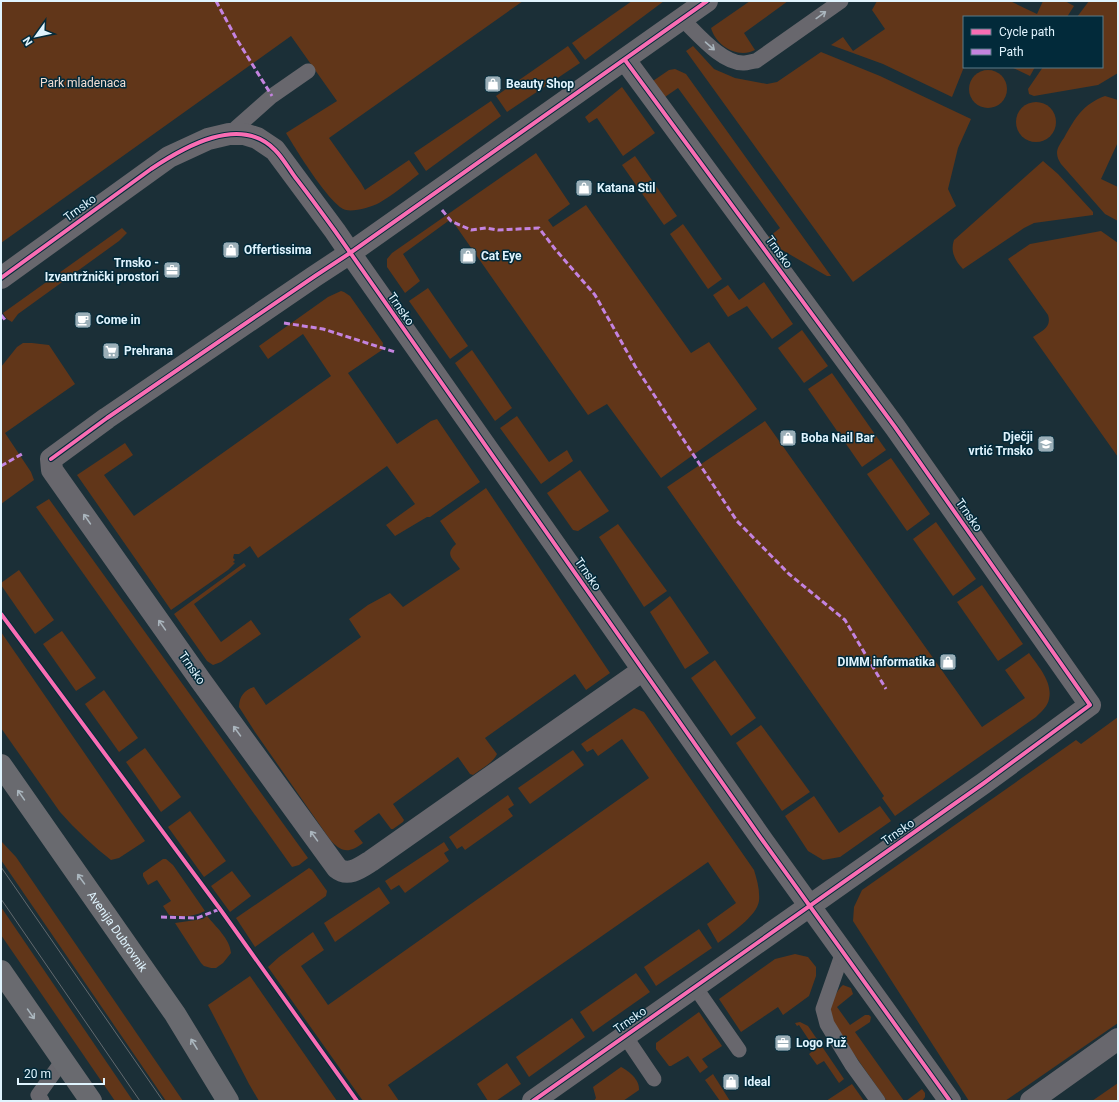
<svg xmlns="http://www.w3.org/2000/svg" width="1119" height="1102" font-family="Roboto,sans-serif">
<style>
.green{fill:#613619}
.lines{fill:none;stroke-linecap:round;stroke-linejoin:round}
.service{stroke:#68676d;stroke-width:15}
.minor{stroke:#68676d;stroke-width:22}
.tertiary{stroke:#68676d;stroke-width:22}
.secondary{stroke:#696a6f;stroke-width:22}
.tram{stroke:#62696e;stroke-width:1}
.quiet{stroke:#c483df;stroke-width:3;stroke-dasharray:6 3;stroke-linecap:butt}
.cycleway-casing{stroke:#022a3a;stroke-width:6}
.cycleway{stroke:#f96db3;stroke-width:4}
.oneway{stroke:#aab5bd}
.oneway2{stroke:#aab6be}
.labels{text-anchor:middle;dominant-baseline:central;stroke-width:3;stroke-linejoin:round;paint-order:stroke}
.park-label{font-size:12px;fill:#f2ddd2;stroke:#022a3a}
.poi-label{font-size:12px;font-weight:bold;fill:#e0f4fe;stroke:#022a3a;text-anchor:start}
.street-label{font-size:12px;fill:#e0f4fe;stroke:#022a3a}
</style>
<rect width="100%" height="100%" fill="#1b2f37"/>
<g class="green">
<path d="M1 1H523L329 138 361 183 365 190 409 160 419 174C406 184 393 195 379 203 372 207 354 212 346 210 331 207 295 148 286 133L337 101 291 36 1 243Z"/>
<polygon points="632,1 664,1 585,60 572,43"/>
<path d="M750 1H788L744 33 755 50C738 59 716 46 711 28Z"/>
<polygon points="877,1 1010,1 1037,14 1043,1 1065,1 1074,6 1067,17 964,17 964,67 952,97 883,64 831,45 843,37 853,51 885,29 872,10"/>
<polygon points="1089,1 1118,1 1118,73 1098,85 1034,96 1029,94 1028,89 1043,67 1102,67 1102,17 1077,17"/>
<polygon points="568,46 580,63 507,112 496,96"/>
<polygon points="693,46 714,69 735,78 767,84 777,82 821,52 880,76 971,119 958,148 948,189 956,206 853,282 686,51"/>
<polygon points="1011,67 1035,67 1030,76"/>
<polygon points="675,69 686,74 831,276 827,276 820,272 765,240 780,228 678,88 662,99 650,83 669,70"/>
<circle cx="988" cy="89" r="19"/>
<polygon points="622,87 655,133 623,156 597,118 589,123 585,117"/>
<path d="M1105 96 1118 100V142L1101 179 1118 187V221L1105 214 1061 164C1059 161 1057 157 1057 153 1057 148 1061 142 1064 138 1075 118 1083 104 1105 96Z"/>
<polygon points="491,101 501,116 426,171 414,153"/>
<circle cx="1036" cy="122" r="20"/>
<polygon points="536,153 570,204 548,220 553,227 586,205 691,353 709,342 757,409 661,478 607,404 588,415 451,219 403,254 420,281 405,293 387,267 387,259 392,253"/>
<polygon points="635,156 677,216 664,225 622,165"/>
<path d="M1043 161 1058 174 1093 212V215L1034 223 1024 228 963 269C955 261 950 251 954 240Z"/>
<polygon points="683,224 722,279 708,289 670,234"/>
<polygon points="122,228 127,233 119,241 18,314 12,322 7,319 3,313"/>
<path d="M1101 231 1118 243V457L1033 337C1042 331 1052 327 1048 315L1008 259 1030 244Z"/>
<polygon points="764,282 793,324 772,339 747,306 728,317 713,295 728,285 739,300"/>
<polygon points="428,288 468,346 450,359 409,301"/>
<polygon points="341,291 344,292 350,296 383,343 382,350 348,373 397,444 431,421 437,419 480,482 430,517 427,517 395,536 386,525 415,504 387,466 258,558 250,546 239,554 234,554 233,558 235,560 233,562 235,563 228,570 171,610 77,475 125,443 133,455 104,475 134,516 331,376 303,334 268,359 259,346 328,297"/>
<polygon points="802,330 828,366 804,383 778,348"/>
<polygon points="23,343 32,343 49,345 75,384 5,433 31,472 34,480 1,504 1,367 17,347"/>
<polygon points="472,350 512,408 495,421 455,363"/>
<polygon points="832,373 886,450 862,467 808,389"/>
<polygon points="517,416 549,462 567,450 573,461 541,484 500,428"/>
<path d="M765 421 982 727 1025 698 1005 670 1029 653C1038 666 1053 682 1049 699 1048 706 1041 712 1036 717L895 816 882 798 884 796 667 487Z"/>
<polygon points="891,458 930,514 907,531 867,474"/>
<polygon points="580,470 609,511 578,531 573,530 547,493"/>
<path d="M486 488 610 673 586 690 575 674 485 738 497 754C493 763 481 769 473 775L470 774 458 757 393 804 404 820 403 822 393 829H391L379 813 354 831 363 843C349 853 343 853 331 841L255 732 239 707C239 697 244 690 254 687L266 705 361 637 349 619 368 605 390 593 403 607 460 569C453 558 444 555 456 544L440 521Z"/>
<polygon points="49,499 308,858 299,865 292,867 36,507"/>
<polygon points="936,522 976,579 953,596 913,539"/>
<polygon points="618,524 667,591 644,607 599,537"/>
<polygon points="244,563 246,566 194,604 221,642 251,620 261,634 221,662 213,665 207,661 174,614"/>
<polygon points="19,570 54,620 35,634 1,585 1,583"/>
<polygon points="982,585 1023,644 998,661 957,602"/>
<polygon points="670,596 709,653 685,669 650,612"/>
<polygon points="62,631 96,678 76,691 43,644"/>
<path d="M1 632 145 841 119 858 111 860C93 846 76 830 60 812L1 728Z"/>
<polygon points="715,660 756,718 731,736 691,678"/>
<polygon points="104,690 138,738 119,752 85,704"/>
<path d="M634 708 644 712 754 870C757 880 760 890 759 901 757 916 730 934 718 943L707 924 736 903 708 862 388 1085 399 1101H363L268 967 279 957 313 932 324 950 301 966 328 1005 649 778 622 739 598 756 593 749 587 752 581 744Z"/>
<polygon points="1118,717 1118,1023 1005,1101 969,1101 853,921 854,907 862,890 1076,740 1081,744"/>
<polygon points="761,725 810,792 782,811 736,743"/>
<polygon points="145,748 181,797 161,812 126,762"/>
<polygon points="573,750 584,765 530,804 518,788"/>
<polygon points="508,795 514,805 508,809 513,816 465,850 462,846 457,849 449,837"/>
<polygon points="814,796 839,833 880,806 891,821 840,857 823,860 808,851 785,816"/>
<polygon points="190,811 226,861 204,877 168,827"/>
<polygon points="1,841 16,857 183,1101 166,1101 1,860"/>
<polygon points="444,842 449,850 444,853 449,861 405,893 399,885 391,890 385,881"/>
<path d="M163 859H166L173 865 205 911C193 917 183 917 169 915L163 906 171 901 157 880 148 885 143 876V873Z"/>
<polygon points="309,868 312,870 327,891 326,896 255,947 236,918"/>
<polygon points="232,871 251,896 230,912 211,886"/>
<polygon points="379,887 390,903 335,942 324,923"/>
<polygon points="1,907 133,1101 115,1101 1,935"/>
<path d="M207 916C216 927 230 939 231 953L223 963 216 968H211L204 966 201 963 175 923 203 919Z"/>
<polygon points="699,929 712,948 656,986 644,967"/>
<polygon points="795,954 808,957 816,967 816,976 809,996 783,1015 778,1007 741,1032 719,999 775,959"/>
<polygon points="636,973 650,992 593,1032 580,1012"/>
<polygon points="250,976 337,1101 259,1101 249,1084 208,1005"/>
<path d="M843 985 851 988 853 994 837 1007 850 1025 865 1015H869L871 1017 870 1022 855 1032 904 1101H887L830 1020C828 1010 835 991 843 985Z"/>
<polygon points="699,1012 722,1046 702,1059 708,1067 700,1073 688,1056 671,1066 669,1066 656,1049 656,1043"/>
<polygon points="572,1018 585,1037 529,1077 516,1057"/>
<polygon points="800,1022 808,1026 844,1079 839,1083 824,1061 817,1065 809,1054 815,1049 799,1025 797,1026 795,1023"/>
<polygon points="507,1063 521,1084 496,1101 488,1101 477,1084"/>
<path d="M621 1067C629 1071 640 1080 639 1090L623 1101H594L596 1098 593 1087Z"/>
<polygon points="713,1074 730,1101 720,1101 705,1080"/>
<polygon points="1118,1083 1118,1101 1092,1101"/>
<polygon points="852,1084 864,1101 826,1101"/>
<polygon points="922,1089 925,1093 925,1097 922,1101 906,1101"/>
</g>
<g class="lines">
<g class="service">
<path d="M682 19C697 33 722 64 744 63 748 63 752 61 756 61L841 1"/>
<polyline points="229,134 272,96 308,71"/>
<polyline points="843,952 823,1009 827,1024 852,1065 878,1101"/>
<polyline points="695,987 739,1050"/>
<polyline points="625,1036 654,1079"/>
<polyline points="42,1101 38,1095 63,1060"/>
</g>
<g class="minor">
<path d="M643 670 371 861C360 868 348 877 337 868L201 681 52 470 51 459 107 418 315 276 350 253 763 841 950 1101"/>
<polyline points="533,1101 984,783 1090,705 895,427 625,60"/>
<polyline points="1031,1101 1118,1039"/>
</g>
<polyline class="tertiary" points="1,278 169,157 208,139 229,134 244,134 257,138 275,150 335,231 350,253 707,1"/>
<g class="secondary">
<path id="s1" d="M1 765 175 1014 228 1101"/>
<polyline points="1,971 91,1101"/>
</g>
<g class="tram">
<polyline points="1,867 163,1101"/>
<polyline points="1,899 140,1101"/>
</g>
<g class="quiet">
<polyline points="216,1 236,38 272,96"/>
<polyline points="442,210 451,221 471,230 486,228 498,230 539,228 555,249 595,295 635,366 737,521 789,574 845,620 886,689"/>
<polyline points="1,315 6,321"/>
<polyline points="284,323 323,329 395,352"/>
<polyline points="1,466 22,454"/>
<polyline points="161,917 197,918 220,909"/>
</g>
<g class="cycleway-casing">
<g id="cycleway">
<path d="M1 278 151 169C184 147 240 114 275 150 283 158 289 169 295 177 309 195 322 213 335 231L763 841 950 1101"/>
<polyline points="51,459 107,418 315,276 350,253 707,1"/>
<polyline points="1,614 220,909 357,1101"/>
<polyline points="533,1101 984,783 1090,705 895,427 625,60"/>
</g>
</g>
<use href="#cycleway" class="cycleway"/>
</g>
<defs><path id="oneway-shaft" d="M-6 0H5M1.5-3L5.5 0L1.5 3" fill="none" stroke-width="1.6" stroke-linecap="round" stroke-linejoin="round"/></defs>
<g class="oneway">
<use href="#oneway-shaft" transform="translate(821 15) rotate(-36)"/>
<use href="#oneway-shaft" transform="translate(710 46) rotate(41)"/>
<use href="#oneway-shaft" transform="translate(87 519) rotate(-125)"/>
<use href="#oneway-shaft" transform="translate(162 625) rotate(-125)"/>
<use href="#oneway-shaft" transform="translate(237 731) rotate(-126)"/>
<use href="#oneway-shaft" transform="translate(314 836) rotate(-126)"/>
</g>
<g class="oneway2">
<use href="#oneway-shaft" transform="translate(21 795) rotate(-125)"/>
<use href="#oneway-shaft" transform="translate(81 879) rotate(-126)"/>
<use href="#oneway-shaft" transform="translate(31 1014) rotate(55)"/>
<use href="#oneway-shaft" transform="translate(194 1044) rotate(-122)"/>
</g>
<defs>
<g id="shop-square" transform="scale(0.9)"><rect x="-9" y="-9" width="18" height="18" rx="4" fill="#9bafb8" stroke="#022a3a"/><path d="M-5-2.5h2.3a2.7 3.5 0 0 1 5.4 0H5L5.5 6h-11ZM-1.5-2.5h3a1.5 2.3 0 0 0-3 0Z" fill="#fff"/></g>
<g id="office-square" transform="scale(0.9)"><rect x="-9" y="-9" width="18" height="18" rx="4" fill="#9bafb8" stroke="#022a3a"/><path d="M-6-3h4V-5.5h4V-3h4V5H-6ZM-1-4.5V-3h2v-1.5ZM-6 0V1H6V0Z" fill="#fff"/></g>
<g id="cafe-square" transform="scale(0.9)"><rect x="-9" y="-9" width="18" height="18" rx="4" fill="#9bafb8" stroke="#022a3a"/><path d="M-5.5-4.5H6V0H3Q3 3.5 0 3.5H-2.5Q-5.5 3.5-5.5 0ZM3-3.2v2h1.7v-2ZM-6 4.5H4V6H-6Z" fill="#fff"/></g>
<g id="supermarket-square" transform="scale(0.9)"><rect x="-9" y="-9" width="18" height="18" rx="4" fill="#9bafb8" stroke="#022a3a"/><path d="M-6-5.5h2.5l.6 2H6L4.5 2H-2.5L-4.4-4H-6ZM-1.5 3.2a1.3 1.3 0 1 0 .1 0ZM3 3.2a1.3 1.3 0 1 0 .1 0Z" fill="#fff"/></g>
<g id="school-square" transform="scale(0.9)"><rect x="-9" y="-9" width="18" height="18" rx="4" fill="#9bafb8" stroke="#022a3a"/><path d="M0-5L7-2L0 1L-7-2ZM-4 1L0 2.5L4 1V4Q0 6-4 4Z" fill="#fff"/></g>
</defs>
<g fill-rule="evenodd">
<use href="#shop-square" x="493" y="84"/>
<use href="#shop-square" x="584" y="188"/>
<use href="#shop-square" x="231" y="250"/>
<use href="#shop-square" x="468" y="256"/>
<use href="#office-square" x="172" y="270"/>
<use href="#cafe-square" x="83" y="320"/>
<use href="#supermarket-square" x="111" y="351"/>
<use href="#shop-square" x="788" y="438"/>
<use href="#school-square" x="1046" y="444"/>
<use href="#shop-square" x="948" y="662"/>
<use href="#office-square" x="783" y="1043"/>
<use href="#shop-square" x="731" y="1082"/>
</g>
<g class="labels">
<g class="park-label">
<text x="83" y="83">Park mladenaca</text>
</g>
<g class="poi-label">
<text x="506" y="84">Beauty Shop</text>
<text x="597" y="188">Katana Stil</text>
<text x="244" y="250">Offertissima</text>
<text x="481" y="256">Cat Eye</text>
<text x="159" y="263" text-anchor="end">Trnsko -<tspan x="159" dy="14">Izvantržnički prostori</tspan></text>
<text x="96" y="320">Come in</text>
<text x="124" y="351">Prehrana</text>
<text x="1033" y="437" text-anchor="end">Dječji<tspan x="1033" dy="14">vrtić Trnsko</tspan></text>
<text x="801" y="438">Boba Nail Bar</text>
<text x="935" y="662" text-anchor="end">DIMM informatika</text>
<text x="796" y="1043">Logo Puž</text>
<text x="744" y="1082">Ideal</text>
</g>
<g class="street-label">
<text transform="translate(80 208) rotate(-36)">Trnsko</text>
<text transform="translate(779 252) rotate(54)">Trnsko</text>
<text transform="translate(401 309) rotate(55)">Trnsko</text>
<text transform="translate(969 515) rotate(55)">Trnsko</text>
<text transform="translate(588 574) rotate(55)">Trnsko</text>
<text transform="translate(192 668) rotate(55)">Trnsko</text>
<text transform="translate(898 832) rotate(-35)">Trnsko</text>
<text stroke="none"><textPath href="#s1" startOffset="203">Avenija Dubrovnik</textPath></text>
<text transform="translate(630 1020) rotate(-35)">Trnsko</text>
</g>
</g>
<rect width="1119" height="1102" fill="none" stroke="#e0f4fe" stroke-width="4"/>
<rect x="963" y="16" width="140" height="52" fill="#022a3a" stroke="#5b7b88"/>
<rect x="971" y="29" width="20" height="6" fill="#f96db3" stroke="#5b7b88"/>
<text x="999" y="36" font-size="12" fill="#e0f4fe">Cycle path</text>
<rect x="971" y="49" width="20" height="6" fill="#c483df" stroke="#5b7b88"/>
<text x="999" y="56" font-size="12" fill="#e0f4fe">Path</text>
<g transform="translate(36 36) rotate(237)" stroke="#022a3a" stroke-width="3" paint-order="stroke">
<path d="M0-3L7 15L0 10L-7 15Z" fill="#e0f4fe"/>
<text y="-6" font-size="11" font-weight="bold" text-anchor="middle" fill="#e0f4fe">N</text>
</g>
<path d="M18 1078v6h86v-6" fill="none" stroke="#e0f4fe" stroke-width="2"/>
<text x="24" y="1078" font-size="12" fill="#e0f4fe" stroke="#022a3a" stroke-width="3" paint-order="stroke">20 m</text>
</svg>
